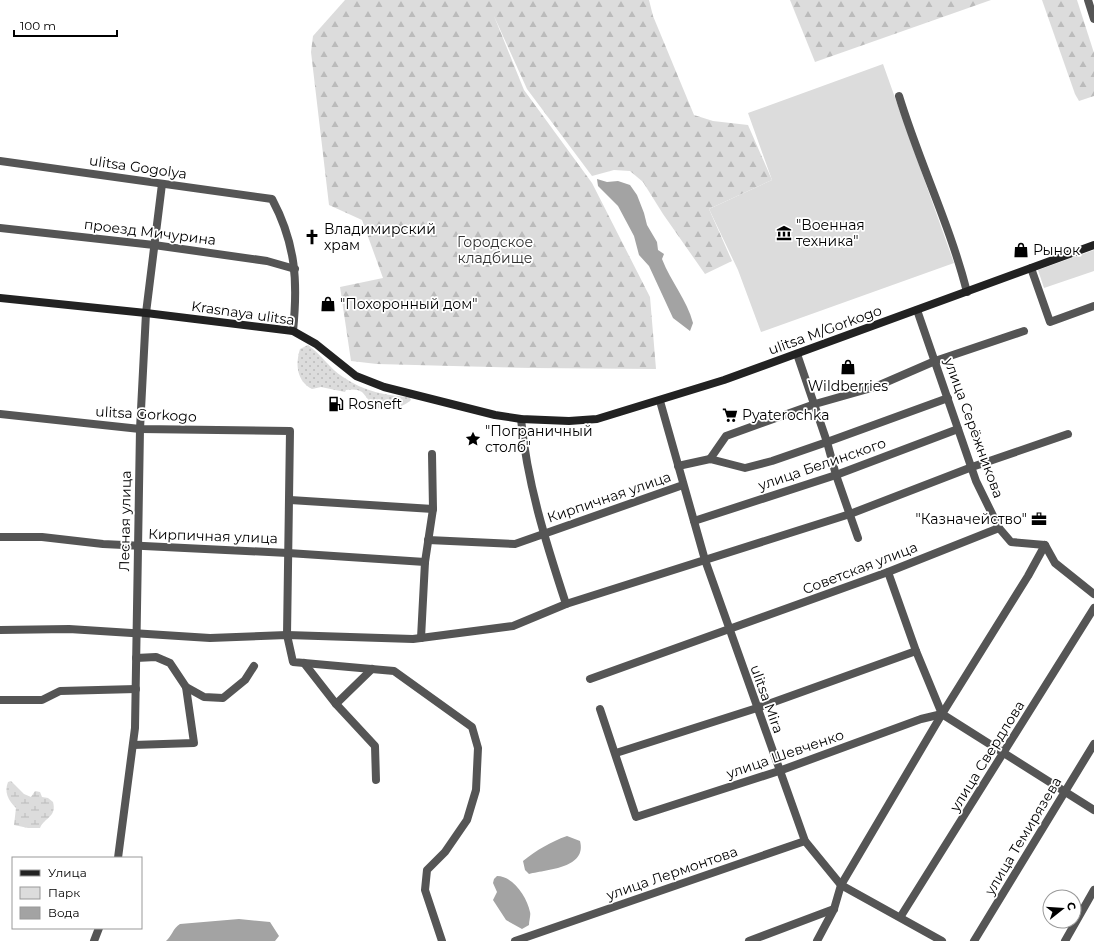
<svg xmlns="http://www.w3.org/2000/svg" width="1094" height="941" font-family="Montserrat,sans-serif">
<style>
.grass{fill:url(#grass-dots)}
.forest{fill:url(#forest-firs)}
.wetland{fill:url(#wetland-marsh)}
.park{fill:#dcdcdc}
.water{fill:#a3a3a3}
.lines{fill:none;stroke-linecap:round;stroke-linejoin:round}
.minor{stroke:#555;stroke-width:8}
.tertiary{stroke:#555;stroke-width:8}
.secondary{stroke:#222;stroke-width:8}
.labels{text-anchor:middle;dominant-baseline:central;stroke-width:3.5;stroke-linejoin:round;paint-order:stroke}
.street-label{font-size:14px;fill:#000;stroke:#fff}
.poi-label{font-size:14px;fill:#000;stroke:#fff;text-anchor:start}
.park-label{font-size:14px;fill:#333;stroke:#fff}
</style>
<defs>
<pattern id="grass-dots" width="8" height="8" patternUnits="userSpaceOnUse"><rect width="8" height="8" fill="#dcdcdc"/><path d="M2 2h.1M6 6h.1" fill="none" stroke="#bbb" stroke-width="1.8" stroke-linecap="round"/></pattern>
<pattern id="forest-firs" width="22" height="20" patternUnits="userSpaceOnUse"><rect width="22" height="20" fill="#dcdcdc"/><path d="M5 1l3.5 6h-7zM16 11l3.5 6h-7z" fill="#bbb"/></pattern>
<pattern id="wetland-marsh" width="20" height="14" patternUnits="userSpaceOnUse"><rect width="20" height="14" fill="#dcdcdc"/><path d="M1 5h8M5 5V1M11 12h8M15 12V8" fill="none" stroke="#bbb"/></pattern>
</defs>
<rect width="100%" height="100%" fill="#fff"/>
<path class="grass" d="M308 345C321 354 330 369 343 377 363 391 387 396 410 397L411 400C403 407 389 412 378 408 371 405 367 397 362 392 358 389 351 389 346 390L345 392 321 387 312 389C297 381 295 365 300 349Z"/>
<g class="forest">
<polygon points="345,0 649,0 653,16 694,115 713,121 748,125 772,180 709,209 732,261 705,274 663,214 643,182 630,171 614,170 592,176 527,89 494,16 524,90 592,183 650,297 656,369 532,368 377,364 351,361 340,287 383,278 362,220 329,205 311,52 313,36"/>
<polygon points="790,0 991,0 815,62"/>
<polygon points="1042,0 1077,0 1094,53 1094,96 1079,101 1075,94"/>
</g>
<path class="wetland" d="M11 781 24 794 31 797 35 791 40 792 42 797 48 798 53 802C57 817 45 817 40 828H28L14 825 16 808C8 800 4 792 8 782Z"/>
<g class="park">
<polygon points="883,64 954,263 761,332 738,270 709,209 772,180 748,113"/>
<polygon points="1094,250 1094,271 1044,288 1038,270"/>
</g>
<g class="water">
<path d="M597 179 607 182 618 181 630 185 637 195 644 213 647 225 657 242 658 250 664 254 662 259C671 282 687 300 693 323L690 331 673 318 649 266 639 255 634 236 618 206 598 186Z"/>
<path d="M567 836 580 841C587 868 549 869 529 874L525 870 523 861C537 850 550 842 567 836Z"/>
<path d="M497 876C513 876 527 897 530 912 531 915 529 921 529 925L522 929 506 920 493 900 497 892 493 883 494 879Z"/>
<path d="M239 919 270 922 279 936 275 941H166C172 936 173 928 180 924Z"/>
</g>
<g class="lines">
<g class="minor">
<polyline points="1088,0 1094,19"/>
<path d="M899 96C919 162 950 225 967 292"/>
<path d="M0 161 272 199C296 244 298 282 293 331"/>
<polyline points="0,228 154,245 267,261 295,269"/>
<polyline points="1031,268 1050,322 1094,306"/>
<polyline points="917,310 976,481 999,528 1011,542 1045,545 1055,563 1094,594"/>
<polyline points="797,354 827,442 836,475 858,538"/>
<polyline points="660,401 705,560 805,841 841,885 942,941"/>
<polyline points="0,414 140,429 290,431 287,635 293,662 394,671 472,727 478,748 476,790 467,820 445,852 427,870 425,890 442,941"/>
<path d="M521 419C527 483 546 543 566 604"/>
<polyline points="710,459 726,436 815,404 875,387 935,361 1024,331"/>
<polyline points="678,466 710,459 745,468 772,461 827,442 948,398"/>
<polyline points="290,500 433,509"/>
<polyline points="694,521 836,475 958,429"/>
<polyline points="0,537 42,537 103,544 288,553 425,562"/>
<polyline points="428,540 515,544 683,485"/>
<polyline points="888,572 916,651 942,714 1094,810"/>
<polyline points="0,630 69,629 210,638 287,635 413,639 513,626 566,604 850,514 972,467 1068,434"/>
<polyline points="421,638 425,562 433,509 432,454"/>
<polyline points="304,663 336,704 372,669"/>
<polyline points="590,679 888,572 999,528"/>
<polyline points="186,687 204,697 223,698 245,680 254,666"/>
<polyline points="0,700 42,700 60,691 136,689"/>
<polyline points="336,704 375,746 376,780"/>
<polyline points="600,709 636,817 779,771 921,719 942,714"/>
<polyline points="133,745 194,743 186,687 170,663 156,657 136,658"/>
<polyline points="616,753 757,708 916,651"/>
<polyline points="901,916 1094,608"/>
<polyline points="515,941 805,841"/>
<polyline points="749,941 834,909"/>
<polyline points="817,941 834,909 841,885 942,714 1028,576 1045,545"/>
<polyline points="974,941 1094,744"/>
<polyline points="1065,941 1094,890"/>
</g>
<g class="tertiary">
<polyline points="118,858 135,728 140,429 146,313 162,184"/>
<polyline points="94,941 99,928"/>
</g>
<polyline class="secondary" points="0,298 146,313 293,331 316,344 356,376 384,387 495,415 521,419 569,421 597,419 724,380 1094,245"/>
</g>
<defs>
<g id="museum-bare" transform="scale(1.2)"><path d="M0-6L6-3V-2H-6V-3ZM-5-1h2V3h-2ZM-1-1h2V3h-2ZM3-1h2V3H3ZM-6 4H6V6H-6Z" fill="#000" stroke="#fff" stroke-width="2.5" paint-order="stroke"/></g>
<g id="church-bare" transform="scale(1.2)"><path d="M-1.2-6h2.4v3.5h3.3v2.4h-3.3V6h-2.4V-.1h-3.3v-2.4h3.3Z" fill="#000" stroke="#fff" stroke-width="2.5" paint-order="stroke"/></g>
<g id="shop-bare" transform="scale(1.2)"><path d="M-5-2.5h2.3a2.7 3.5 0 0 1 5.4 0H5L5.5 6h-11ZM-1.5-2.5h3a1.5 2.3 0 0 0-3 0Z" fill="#000" stroke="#fff" stroke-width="2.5" paint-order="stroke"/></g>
<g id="fuel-bare" transform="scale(1.2)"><path d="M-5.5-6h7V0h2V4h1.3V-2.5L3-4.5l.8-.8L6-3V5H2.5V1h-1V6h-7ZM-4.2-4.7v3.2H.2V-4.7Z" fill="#000" stroke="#fff" stroke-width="2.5" paint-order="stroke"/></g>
<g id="supermarket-bare" transform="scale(1.2)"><path d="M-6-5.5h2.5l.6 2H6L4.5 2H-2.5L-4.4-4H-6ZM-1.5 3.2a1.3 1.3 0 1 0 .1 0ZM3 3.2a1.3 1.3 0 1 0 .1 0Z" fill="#000" stroke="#fff" stroke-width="2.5" paint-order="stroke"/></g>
<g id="sight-bare" transform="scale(1.2)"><path d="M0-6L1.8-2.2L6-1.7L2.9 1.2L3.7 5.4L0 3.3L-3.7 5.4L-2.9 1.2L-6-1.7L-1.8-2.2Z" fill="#000" stroke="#fff" stroke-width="2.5" paint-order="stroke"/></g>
<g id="office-bare" transform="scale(1.2)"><path d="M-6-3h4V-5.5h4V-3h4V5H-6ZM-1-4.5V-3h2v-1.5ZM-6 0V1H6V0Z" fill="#000" stroke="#fff" stroke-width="2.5" paint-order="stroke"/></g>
</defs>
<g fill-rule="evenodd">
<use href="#museum-bare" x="784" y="233"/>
<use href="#church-bare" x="312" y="237"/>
<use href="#shop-bare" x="1021" y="250"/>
<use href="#shop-bare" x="328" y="304"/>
<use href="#shop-bare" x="848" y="367"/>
<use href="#fuel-bare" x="336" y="404"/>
<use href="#supermarket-bare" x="730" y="415"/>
<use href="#sight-bare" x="473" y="439"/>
<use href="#office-bare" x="1039" y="519"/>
</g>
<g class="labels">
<g class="street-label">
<text transform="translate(138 167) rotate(8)">ulitsa Gogolya</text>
<text transform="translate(150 232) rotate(7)">проезд Мичурина</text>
<text transform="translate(243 313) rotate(8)">Krasnaya ulitsa</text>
<text transform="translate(825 330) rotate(-20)">ulitsa M/Gorkogo</text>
<text transform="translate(146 414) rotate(3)">ulitsa Gorkogo</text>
<text transform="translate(974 428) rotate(70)">улица Серёжникова</text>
<text transform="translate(822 464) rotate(-19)">улица Белинского</text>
<text transform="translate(609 497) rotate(-19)">Кирпичная улица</text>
<text transform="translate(125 521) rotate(-89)">Лесная улица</text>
<text transform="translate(213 536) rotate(2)">Кирпичная улица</text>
<text transform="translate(860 568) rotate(-21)">Советская улица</text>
<text transform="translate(767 699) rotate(70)">ulitsa Mira</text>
<text transform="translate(785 754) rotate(-19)">улица Шевченко</text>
<text transform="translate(987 756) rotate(-58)">улица Свердлова</text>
<text transform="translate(1023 836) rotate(-59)">улица Темирязева</text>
<text transform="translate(672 873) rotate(-19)">улица Лермонтова</text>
</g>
<g class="poi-label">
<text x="796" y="225">"Военная<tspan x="796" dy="16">техника"</tspan></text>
<text x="324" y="229">Владимирский<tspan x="324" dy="16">храм</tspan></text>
<text x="1033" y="250">Рынок</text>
<text x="340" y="304">"Похоронный дом"</text>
<text x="848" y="386" text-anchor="middle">Wildberries</text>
<text x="348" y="404">Rosneft</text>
<text x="742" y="415">Pyaterochka</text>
<text x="485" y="431">"Пограничный<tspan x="485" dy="16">столб"</tspan></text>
<text x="1027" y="519" text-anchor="end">"Казначейство"</text>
</g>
<g class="park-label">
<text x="495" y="242">Городское<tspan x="495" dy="16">кладбище</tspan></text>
</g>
</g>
<rect x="12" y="857" width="130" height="72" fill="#ffffff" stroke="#999999"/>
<rect x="20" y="870" width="20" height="6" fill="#222222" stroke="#999999"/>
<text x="48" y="877" font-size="12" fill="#000000">Улица</text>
<rect x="20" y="887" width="20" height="12" fill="#dcdcdc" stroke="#999999"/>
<text x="48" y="897" font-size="12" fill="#000000">Парк</text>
<rect x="20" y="907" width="20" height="12" fill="#a3a3a3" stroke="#999999"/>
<text x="48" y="917" font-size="12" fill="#000000">Вода</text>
<g transform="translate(1062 909) rotate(73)"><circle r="19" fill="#ffffff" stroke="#999999"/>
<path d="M0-3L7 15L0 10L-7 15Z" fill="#000000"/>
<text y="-6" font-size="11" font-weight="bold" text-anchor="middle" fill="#000000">С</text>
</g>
<path d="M14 30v6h103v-6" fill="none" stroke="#000000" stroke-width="2"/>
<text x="20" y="30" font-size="12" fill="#000000" stroke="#ffffff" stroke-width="3" paint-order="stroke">100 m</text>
</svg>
